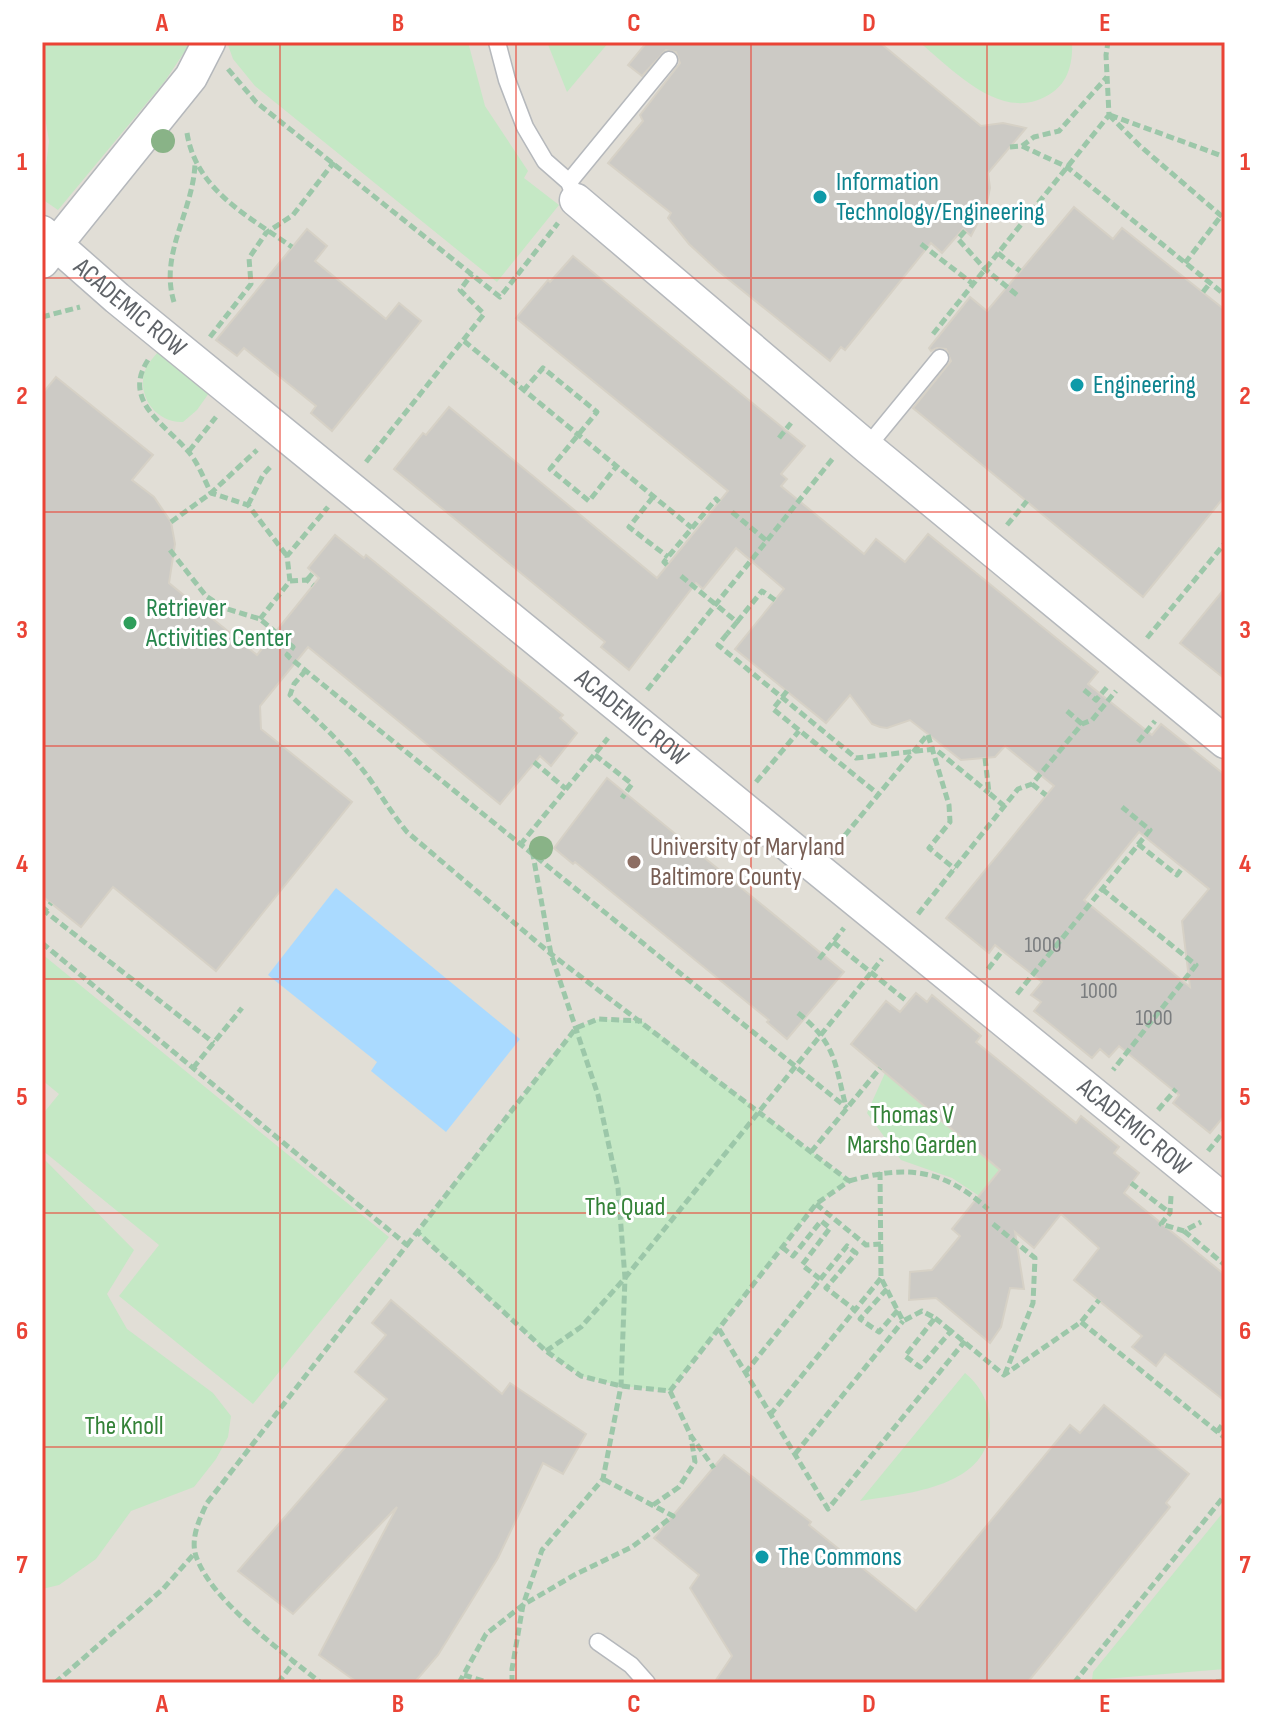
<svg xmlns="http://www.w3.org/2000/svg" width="1267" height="1725" font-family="'Sofia Sans Condensed',sans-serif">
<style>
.education{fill:#e1ded6}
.green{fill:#c5e8c5}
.water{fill:#aadaff}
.building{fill:#cccac5;stroke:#d6d1c6;stroke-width:2;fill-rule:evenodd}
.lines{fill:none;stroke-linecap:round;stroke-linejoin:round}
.lane-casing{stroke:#b5b8bc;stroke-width:19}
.street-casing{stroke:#b5b8bc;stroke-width:35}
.path{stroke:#9cc7a9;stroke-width:5;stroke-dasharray:8 4;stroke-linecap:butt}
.lane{stroke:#fff;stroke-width:16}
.street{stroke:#fff;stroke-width:32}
.path-bridge{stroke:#9cc7a9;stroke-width:5;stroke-dasharray:8 4;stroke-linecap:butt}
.tree{fill:#89b387}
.grid{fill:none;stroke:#ea4335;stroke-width:2;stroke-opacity:0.55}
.culture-dot{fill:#0f9aa8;stroke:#fff;stroke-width:3}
.leisure-dot{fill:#2e9e5b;stroke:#fff;stroke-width:3}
.education-dot{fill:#8d6e63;stroke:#fff;stroke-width:3}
.labels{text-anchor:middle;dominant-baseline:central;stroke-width:6;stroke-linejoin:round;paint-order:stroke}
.number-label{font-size:22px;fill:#7a7d7f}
.culture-label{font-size:26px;fill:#0d838f;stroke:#fff;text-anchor:start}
.street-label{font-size:26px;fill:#5f6368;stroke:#fff}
.leisure-label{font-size:26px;fill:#27864d;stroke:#fff;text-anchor:start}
.education-label{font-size:26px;fill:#785e54;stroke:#fff;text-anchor:start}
.park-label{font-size:26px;fill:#348238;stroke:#fff}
.neatline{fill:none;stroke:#ea4335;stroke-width:3}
.grid-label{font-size:26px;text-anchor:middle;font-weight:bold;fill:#ea4335}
</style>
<rect width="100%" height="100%" fill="#f1efe8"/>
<rect class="education" x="42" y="42" width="1183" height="1641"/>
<g class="green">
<polygon points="42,42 191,42 165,81 58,210 42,199 49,141 42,99"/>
<polygon points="227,42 468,42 485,106 528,171 524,178 559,205 497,282 255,86 233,59"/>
<polygon points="547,42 609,42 567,92"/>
<path d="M919 42H1072C1073 61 1069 81 1053 92 1004 127 955 71 919 42Z"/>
<path d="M158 352 209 393 197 410 183 422C158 423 138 399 144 374 146 365 153 358 158 352Z"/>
<polygon points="42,954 389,1237 253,1404 119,1296 159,1245 42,1150 42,1115 59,1094 42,1080"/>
<polygon points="598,1019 642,1021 849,1181 816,1204 670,1391 621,1386 581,1376 546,1351 417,1232 576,1028"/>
<polygon points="885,1073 927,1106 941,1122 1019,1181 1002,1211 952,1178 901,1160 867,1113"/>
<polygon points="42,1157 134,1250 107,1294 127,1329 213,1393 231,1416 228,1437 216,1459 194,1487 131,1511 96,1559 59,1585 42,1589"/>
<path d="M965 1373C980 1385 989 1402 990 1421 993 1488 907 1493 860 1501Z"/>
<polygon points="1225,1510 1225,1669 1092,1680 1093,1672"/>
</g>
<polygon class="water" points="336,888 520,1039 446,1132 371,1071 377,1062 268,975"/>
<g class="building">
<polygon points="647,42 879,42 981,126 1003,123 1026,128 988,173 990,188 986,207 971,236 963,229 942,253 931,243 845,350 841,347 830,361 717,270 689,244 668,218 671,213 608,163 643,121 640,115 680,63 676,52 666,50 642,76 628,65"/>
<polygon points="1074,207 1113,239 1122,228 1225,310 1225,496 1143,597 913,408 951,361 946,349 937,348 931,351 929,348 970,297 987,311"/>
<polygon points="307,229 327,246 315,261 386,319 399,303 421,321 332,431 311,413 316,406 244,348 237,356 216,340"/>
<path d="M573 256 805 446 781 474 787 479 781 486 864 554 876 539 905 562 928 534 1098 672 1088 684 1152 735 1161 724 1225 775V1115L1210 1133 1173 1103 1179 1095 1119 1046 1109 1057 1100 1049 1092 1058 1049 1023 1034 1011 1041 1002 1031 995 1042 982 995 945 989 953 946 918 1054 786 1005 746 995 757 961 760 910 720 887 728 880 727 872 724 850 695 826 723 735 649 784 589 736 548 703 589 696 583 629 670 601 647 605 642 394 469 423 433 426 435 449 407 657 578 728 491 516 318 548 280 550 282ZM1139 832 1209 889 1182 921 1190 987 1084 900Z"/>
<polygon points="56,377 153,455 132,480 154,497 171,522 175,544 169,583 257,655 319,578 308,568 335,535 364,558 366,555 563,715 560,718 577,733 551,766 540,756 500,804 308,647 260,706 261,729 352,802 216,971 113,887 81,927 42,896 42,394"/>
<polygon points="1225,588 1225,679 1180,643"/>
<polygon points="607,778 844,972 787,1039 767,1022 769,1020 575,862 573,864 554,848"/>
<polygon points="916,993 927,1002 932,995 981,1036 976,1042 1076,1123 1081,1116 1119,1147 1114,1153 1139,1173 1124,1193 1225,1275 1225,1401 1165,1354 1156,1366 1132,1347 1142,1336 1074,1280 1099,1248 1061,1214 1034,1248 1015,1232 1024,1289 1010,1288 1001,1327 990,1343 936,1298 909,1300 910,1272 932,1270 960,1236 952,1229 1000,1170 851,1044 886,1001 900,1012"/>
<polygon points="391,1300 502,1394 510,1383 586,1434 563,1474 543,1463 498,1558 438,1655 414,1683 358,1683 319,1655 397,1507 293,1614 238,1571 387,1399 355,1372 386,1335 372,1323"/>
<polygon points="1104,1405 1189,1474 1166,1503 1170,1507 1027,1683 714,1683 732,1656 690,1588 699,1575 654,1538 724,1455 811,1522 809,1525 916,1611 1070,1425 1080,1433"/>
</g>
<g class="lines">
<g class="lane-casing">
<g id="lane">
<polyline points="497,42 507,80 525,127 545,161 569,182 576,200"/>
<polyline points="569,182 669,60"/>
<polyline points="867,447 940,358"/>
<polyline points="598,1642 631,1665 647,1683"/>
</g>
</g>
<g class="street-casing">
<g id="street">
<polyline points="576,200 867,447 1225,742"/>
<path id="s1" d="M42 232 117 298 1225 1201"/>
<polyline points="42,262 191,77 209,42"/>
</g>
</g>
<g class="path">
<polyline points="228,69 256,102 500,297 558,223"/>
<polyline points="1109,115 1140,146 1225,219"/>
<polyline points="1110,115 1225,157"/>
<path d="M187 133C196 190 248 216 292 247"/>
<polyline points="1022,146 1067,167 1225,295"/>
<polyline points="1010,147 1022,146 1034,137 1059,131 1107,77"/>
<polyline points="965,231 958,239 985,269 1017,295"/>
<polyline points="921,244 973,284"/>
<polyline points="998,253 1020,271"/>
<polyline points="1185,263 1221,216"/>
<polyline points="1203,292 1210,283"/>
<path d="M174 302C159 254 193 212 195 164"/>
<polyline points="42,317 80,307"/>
<polyline points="933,334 1109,115 1106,55 1108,42"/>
<polyline points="210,337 251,284 249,258 266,233 293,215 334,162"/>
<polyline points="464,341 692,528"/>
<path d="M148 360C122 400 163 423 186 449 197 460 204 479 211 493L248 505 287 556"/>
<polyline points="523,391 543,368 597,412 550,469 589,501 616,467"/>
<polyline points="779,438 791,423"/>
<polyline points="189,451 216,417"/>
<polyline points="366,462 484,314 460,290 472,274"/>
<polyline points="653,497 629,527 668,557"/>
<polyline points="248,505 263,475 272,465"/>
<polyline points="732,512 767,541"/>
<polyline points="171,522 211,493 257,450"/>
<polyline points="1007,525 1027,501"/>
<polyline points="170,550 206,596 224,608 260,619 293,647 287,655 290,658 847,1108"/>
<polyline points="667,565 664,562 668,557 716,499 719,502"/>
<polyline points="681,576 737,622 727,634"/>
<polyline points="307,580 313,573"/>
<polyline points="290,581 307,580 313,585"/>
<polyline points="260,619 290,581 287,556 328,507"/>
<polyline points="737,622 762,591 775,600"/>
<polyline points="1147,638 1225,543"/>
<path d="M306 670 294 684 290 695C319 722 348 748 371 781 383 798 393 815 407 832L551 954 849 1181 816 1204 670 1391 621 1386 581 1376 546 1351 417 1232"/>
<polyline points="647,690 834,457"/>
<polyline points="1084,690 1096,700 1108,686"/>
<polyline points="787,691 773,709 878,794"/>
<polyline points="1067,711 1082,724"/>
<polyline points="928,735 949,805 950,822 929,848 955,869"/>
<polyline points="1138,742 1155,721"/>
<polyline points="595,755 632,784 622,798"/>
<polyline points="985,758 989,793 1004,806"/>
<polyline points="534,762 566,789"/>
<polyline points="756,782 799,731"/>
<polyline points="1032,784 1046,795"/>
<polyline points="1138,844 1177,875 1183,867"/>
<polyline points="520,845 608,738"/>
<polyline points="837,845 928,734"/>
<polyline points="1102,889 1196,965 1113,1070"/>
<polyline points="42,909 214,1043"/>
<polyline points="42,914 51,903"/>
<polyline points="918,914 1018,789 1032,784 1082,724 1092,720 1116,691"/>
<polyline points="833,942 908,1002"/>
<path d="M42 943 407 1245 207 1503C200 1518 190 1538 196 1556 211 1601 284 1653 321 1683"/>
<polyline points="819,959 844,928"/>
<polyline points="988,969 1002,951"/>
<polyline points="1017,994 1150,830 1122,807"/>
<path d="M798 1013C836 1043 835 1064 846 1107"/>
<polyline points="193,1068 242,1008"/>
<polyline points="1158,1110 1176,1089"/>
<polyline points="1208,1151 1225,1130"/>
<polyline points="811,1152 880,1068"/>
<polyline points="880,1172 881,1278 903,1321 922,1311 935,1318 905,1356 920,1367 951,1331 1004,1375 1081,1322 1099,1300"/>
<path d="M849 1181C906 1165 942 1168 988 1209"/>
<polyline points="1131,1183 1170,1213"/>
<polyline points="1171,1196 1170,1213 1161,1224 1184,1231 1201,1222"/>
<polyline points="816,1204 866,1245 881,1244"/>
<polyline points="993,1224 1035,1258 1033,1303 1005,1374"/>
<polyline points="1184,1231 1225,1265"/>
<polyline points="407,1245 576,1028 598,1019 642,1021"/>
<polyline points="782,1247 793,1256 821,1221 830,1228 802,1265 820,1279"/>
<polyline points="887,1289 860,1319 879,1332 898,1310"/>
<polyline points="935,1318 951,1331"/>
<polyline points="1081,1322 1225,1438"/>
<polyline points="719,1329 828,1509 965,1341"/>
<polyline points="546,1351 581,1327 625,1278 882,959"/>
<polyline points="745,1373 847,1246 856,1253 826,1288 855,1310"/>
<polyline points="670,1391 691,1436 714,1468"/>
<polyline points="770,1415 881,1278"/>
<polyline points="1217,1432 1225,1421"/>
<polyline points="795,1454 903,1321"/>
<polyline points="653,1505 679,1487 695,1462 691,1437"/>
<polyline points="464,1675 490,1683"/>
<polyline points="55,1683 163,1589 194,1554"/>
<polyline points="278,1683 294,1662"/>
<polyline points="459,1683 486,1634 523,1605 542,1550 603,1479 621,1386 625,1278 618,1188 598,1095 551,954 533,855"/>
<polyline points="512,1683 512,1669 523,1605 576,1574 632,1547 673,1516 603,1479"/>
<polyline points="1074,1683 1225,1495"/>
<polyline points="1204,1683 1225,1681"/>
</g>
<use href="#lane" class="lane"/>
<use href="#street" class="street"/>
<polyline class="path-bridge" points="727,634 718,645 856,758 935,749 989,793"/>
</g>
<g class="tree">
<circle cx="163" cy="141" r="12"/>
<circle cx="541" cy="848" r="12"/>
</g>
<path class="grid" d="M280 42V1683M516 42V1683M751 42V1683M987 42V1683M42 278H1225M42 512H1225M42 746H1225M42 979H1225M42 1213H1225M42 1447H1225"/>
<g class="culture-dot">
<circle cx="820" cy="197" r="8"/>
<circle cx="1077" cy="385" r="8"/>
<circle cx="762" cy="1557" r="8"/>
</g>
<circle class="leisure-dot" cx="130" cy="623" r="8"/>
<circle class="education-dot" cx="634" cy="862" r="8"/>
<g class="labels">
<g class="number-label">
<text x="1043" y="945">1000</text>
<text x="1099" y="991">1000</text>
<text x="1154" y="1018">1000</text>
</g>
<g class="culture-label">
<text x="836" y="182">Information<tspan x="836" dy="30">Technology/Engineering</tspan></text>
<text x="1093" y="385">Engineering</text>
<text x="778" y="1557">The Commons</text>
</g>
<g class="street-label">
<text stroke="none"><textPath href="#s1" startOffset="116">ACADEMIC ROW</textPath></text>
<text stroke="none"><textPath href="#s1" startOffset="764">ACADEMIC ROW</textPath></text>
<text stroke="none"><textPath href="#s1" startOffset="1412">ACADEMIC ROW</textPath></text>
</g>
<g class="leisure-label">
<text x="146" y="608">Retriever<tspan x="146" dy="30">Activities Center</tspan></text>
</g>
<g class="education-label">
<text x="650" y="847">University of Maryland<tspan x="650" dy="30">Baltimore County</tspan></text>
</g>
<g class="park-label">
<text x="912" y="1115">Thomas V<tspan x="912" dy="30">Marsho Garden</tspan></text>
<text x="625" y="1207">The Quad</text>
<text x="124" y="1426">The Knoll</text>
</g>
</g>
<rect width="1267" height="1725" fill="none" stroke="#ffffff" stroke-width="88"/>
<rect x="44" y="44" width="1179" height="1637" class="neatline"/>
<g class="grid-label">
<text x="162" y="31">A</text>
<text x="398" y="31">B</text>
<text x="634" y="31">C</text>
<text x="869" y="31">D</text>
<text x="1105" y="31">E</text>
<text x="22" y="170">1</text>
<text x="1245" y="170">1</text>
<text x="22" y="404">2</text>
<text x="1245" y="404">2</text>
<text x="22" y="638">3</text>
<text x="1245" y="638">3</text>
<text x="22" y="872">4</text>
<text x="1245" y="872">4</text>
<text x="22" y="1105">5</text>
<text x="1245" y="1105">5</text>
<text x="22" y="1339">6</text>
<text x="1245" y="1339">6</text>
<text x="22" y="1573">7</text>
<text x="1245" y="1573">7</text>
<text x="162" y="1712">A</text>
<text x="398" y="1712">B</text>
<text x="634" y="1712">C</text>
<text x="869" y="1712">D</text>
<text x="1105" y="1712">E</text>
</g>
</svg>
